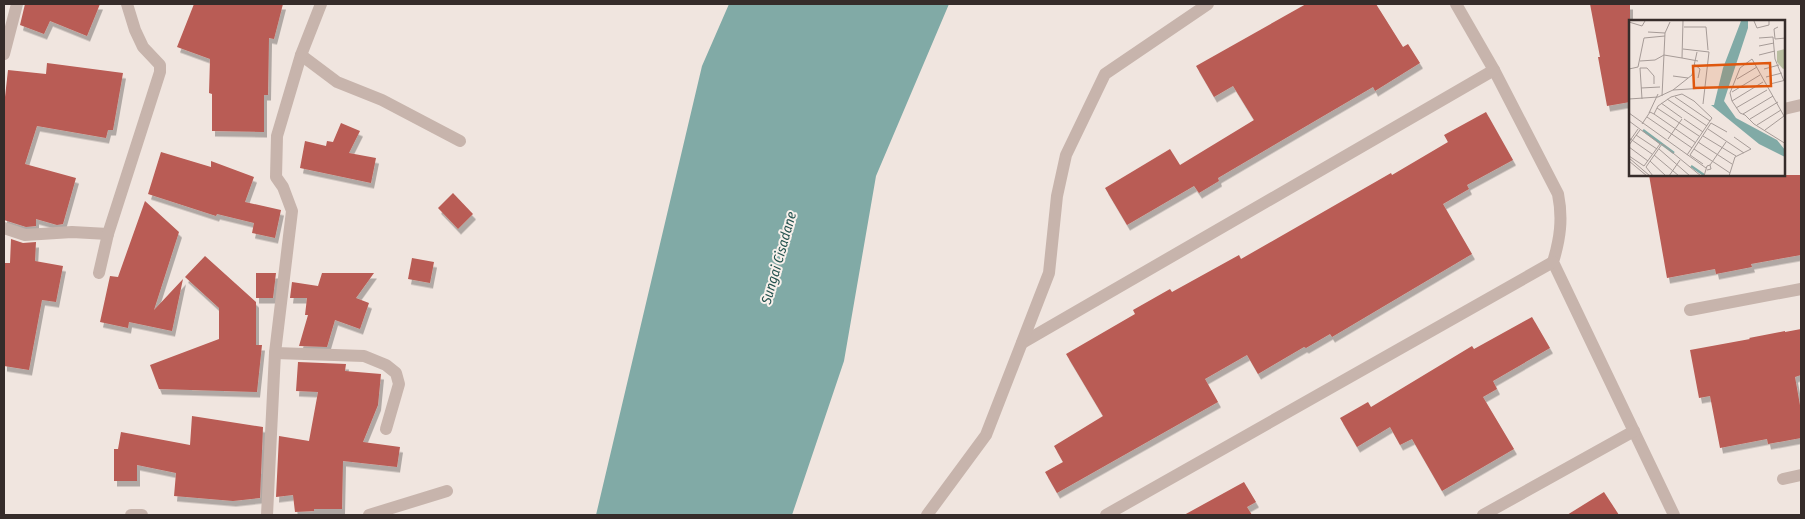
<svg xmlns="http://www.w3.org/2000/svg" width="1805" height="519" font-family="'Fira Sans Condensed',sans-serif">
<style>
.water{fill:#81aaa6}
.building{fill:#b95c54;filter:url(#shadow)}
.lines{fill:none;stroke-linecap:round;stroke-linejoin:round}
.minor{stroke:#c7b4ac;stroke-width:12}
.labels{text-anchor:middle;dominant-baseline:central;stroke-width:4;stroke-linejoin:round;paint-order:stroke}
.water-label{font-size:14px;font-style:italic;fill:#24534f;stroke:#f8f0eb}
.inset-river{fill:none;stroke:#81aaa6;stroke-width:2.5}
.inset-road{fill:none;stroke:#a69b97;stroke-width:1}
.view{fill:#df570e;fill-opacity:0.15;stroke:#df570e;stroke-width:2.5}
.inset-edge{fill:none;stroke:#362c2a;stroke-width:2.5}
</style>
<defs>
<filter id="shadow"><feDropShadow dx="3" dy="5.5" stdDeviation="0" flood-color="#0004"/></filter>
</defs>
<rect width="100%" height="100%" fill="#f0e5df"/>
<polygon class="water" points="729,4 949,4 876,176 844,361 792,515 596,515 702,66"/>
<g class="building">
<polygon points="25,4 100,4 87,36 50,21 44,34 20,25"/>
<polygon points="194,4 283,4 274,39 269,38 268,95 264,95 264,132 212,131 212,94 209,93 210,59 177,47"/>
<polygon points="1306,4 1376,4 1403,47 1408,44 1420,63 1375,91 1373,87 1320,118 1218,178 1219,181 1199,193 1194,186 1127,225 1105,188 1170,149 1180,165 1254,120 1233,86 1214,97 1196,66"/>
<polygon points="1590,4 1630,4 1630,102 1607,106 1598,57 1600,57"/>
<polygon points="47,63 123,73 113,130 108,130 106,138 37,126 25,164 76,178 63,224 57,225 36,219 36,226 26,227 4,220 4,97 5,97 8,70 46,74"/>
<polygon points="1486,112 1513,160 1467,185 1469,189 1443,204 1472,254 1332,337 1330,334 1306,348 1304,347 1258,374 1247,355 1205,379 1218,402 1057,493 1045,472 1063,462 1054,446 1103,416 1066,354 1135,314 1133,310 1170,289 1172,292 1239,255 1241,259 1391,173 1392,175 1448,142 1444,135"/>
<polygon points="341,123 360,131 349,153 376,158 371,183 300,168 305,141 326,146 327,141 333,142"/>
<polygon points="161,152 211,167 211,161 254,177 245,202 281,210 275,238 252,233 254,223 217,214 216,216 148,194"/>
<polygon points="1649,175 1801,175 1801,255 1751,264 1752,267 1716,274 1715,269 1667,278"/>
<polygon points="453,193 473,214 458,229 438,208"/>
<polygon points="145,201 179,232 154,310 183,279 172,331 129,322 128,328 100,322 110,276 118,277"/>
<polygon points="11,239 23,243 36,242 35,261 63,266 56,302 42,300 29,370 4,366 4,263 10,263"/>
<polygon points="205,256 256,302 256,345 262,345 257,392 159,389 150,365 219,339 219,308 185,277"/>
<polygon points="412,258 434,262 430,283 408,279"/>
<polygon points="256,273 276,273 273,298 256,298"/>
<polygon points="322,273 374,273 356,298 369,303 360,329 335,320 327,347 299,346 308,315 305,315 307,298 290,298 292,282 318,286"/>
<polygon points="1532,317 1550,348 1493,381 1497,389 1483,397 1514,449 1442,491 1412,439 1400,445 1390,427 1357,447 1340,418 1368,402 1371,407 1472,346 1474,349"/>
<polygon points="1801,329 1801,375 1795,377 1801,411 1801,438 1768,444 1767,439 1720,448 1710,396 1699,398 1690,350 1750,339 1749,338 1785,331 1785,332"/>
<polygon points="298,362 346,364 345,371 381,374 378,405 363,442 400,447 397,467 343,461 342,509 314,509 314,511 295,512 293,495 276,497 279,436 309,441 318,392 296,391"/>
<polygon points="192,416 263,427 260,498 233,501 174,496 176,473 137,465 137,481 114,481 114,449 118,449 121,432 190,445"/>
<polygon points="1244,482 1256,502 1247,507 1252,515 1184,515"/>
<polygon points="1604,492 1619,515 1567,515"/>
</g>
<g class="lines">
<g class="minor">
<path d="M1456 4 1494 70 1558 194C1563 219 1560 239 1553 262L1674 515"/>
<polyline points="4,54 17,4"/>
<polyline points="301,55 337,82 382,100 460,141"/>
<polyline points="1784,109 1801,105"/>
<polyline points="4,228 25,235 72,232 108,234"/>
<polyline points="99,273 108,234 160,72 160,65 143,47 135,30 127,4"/>
<polyline points="1690,310 1801,289"/>
<polyline points="1022,343 1494,70"/>
<polyline points="275,353 364,356 386,365 396,373 399,384 386,429"/>
<polyline points="1783,479 1801,475"/>
<polyline points="131,515 142,515"/>
<polyline points="267,515 275,353 292,211 283,187 276,177 277,136 301,55 321,4"/>
<polyline points="369,515 447,491"/>
<polyline points="927,515 986,435 1049,273 1057,196 1066,155 1105,74 1208,4"/>
<polyline points="1106,515 1553,262"/>
<polyline points="1483,515 1634,431"/>
</g>
</g>
<g class="labels">
<g class="water-label">
<text transform="translate(779 258) rotate(-74)">Sungai Cisadane</text>
</g>
</g>
<g transform="translate(1629 20)">
<rect width="156" height="156" fill="#f0e5df"/>
<path d="M156 29V48L154 49 148 42V31Z" fill="#b9bea0"/>
<path d="M112 1H119V8L95 81 107 98 148 120 156 130V137L130 124 82 85H85L94 48Z" fill="#81aaa6"/>
<path class="inset-river" d="M14 110 45 133M62 146 75 155"/>
<path class="inset-road" d="M125 1 128 8 140 5V1M0 2 13 6 16 1M55 7H77L79 30M149 7 145 9 146 19 157 18M19 12 36 13M130 18 144 17 146 39 155 61M130 26 145 23M54 29 80 32 74 84M130 35 146 31M53 38 69 41M11 41 26 40 35 35 53 38 54 1M65 44 71 49 69 58M11 48 13 79M11 48H18L25 56V64M0 49 9 47 15 18 36 16M135 49 150 45M44 56 59 58M137 57 153 53M108 59 128 47M141 64 157 60M12 68 31 67M44 70 76 68M103 72 131 55M33 76 36 13 41 2M46 77 81 101M0 79 29 77 44 70 63 55 68 32M38 79 78 106M103 81 134 62M32 83 53 98M28 88 70 116M107 88 138 70M0 93 77 148M20 93 29 74M25 94 67 123M114 94 144 76M18 97 63 128M55 99 74 112M121 99 149 82M0 101 31 124 15 146 0 136M13 104 21 92 25 94 29 86 42 77 53 74 65 81 83 98 58 135M128 105 152 90M79 109 115 133M136 110 155 96 123 39 111 48 101 73 103 81 111 93 116 95 125 104 157 124M7 115 28 129M74 116 107 136M0 118 23 134M39 119 53 99M0 122 9 109M69 122 103 144M0 125 11 110M0 127 19 141M30 129 61 156M65 129 101 153M25 135 50 156M0 138 21 156M0 141 18 156M21 141 37 156M74 144 61 135 82 103 98 112M81 145 97 122M24 156 17 147 33 124 72 156M40 156 51 140M75 156 78 146 81 145 82 149 78 150M100 156 106 137 122 129 105 117"/>
<path class="view" d="M141 43 142 66 65 68 64 46Z"/>
<rect width="156" height="156" class="inset-edge"/>
</g>
<rect width="1805" height="519" fill="none" stroke="#362c2a" stroke-width="10"/>
</svg>
